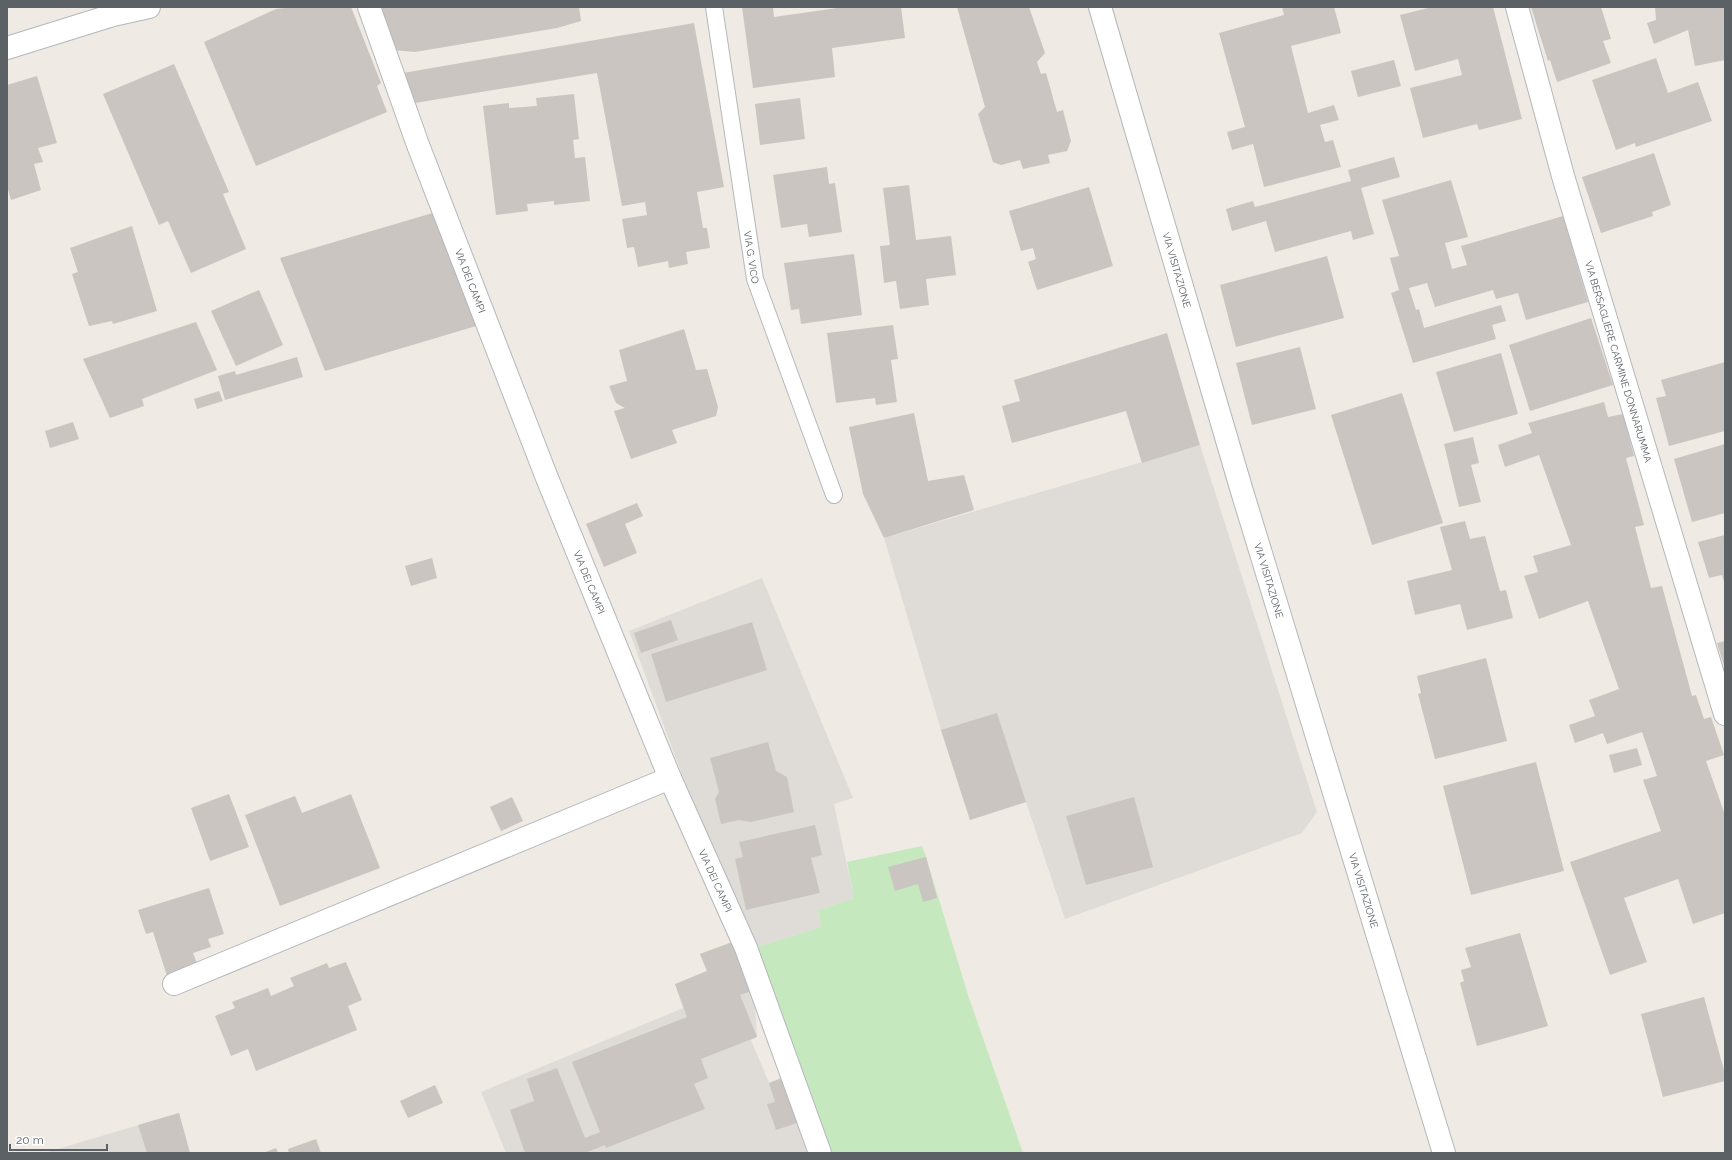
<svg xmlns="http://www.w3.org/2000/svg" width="1732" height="1160" font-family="Raleway,sans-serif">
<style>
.industrial{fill:#dfdcd8}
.green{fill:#c5e8be}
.building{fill:#cac5c0}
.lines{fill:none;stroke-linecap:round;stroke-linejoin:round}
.service-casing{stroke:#b4b7bb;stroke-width:18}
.minor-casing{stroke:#b4b7bb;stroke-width:24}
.tertiary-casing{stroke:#b4b7bb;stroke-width:24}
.secondary-casing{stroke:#b2b8bc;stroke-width:24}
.service{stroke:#fff;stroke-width:16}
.minor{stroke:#fff;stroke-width:22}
.tertiary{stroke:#fff;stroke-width:22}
.secondary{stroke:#fff;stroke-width:22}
.labels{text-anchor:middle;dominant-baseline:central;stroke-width:3;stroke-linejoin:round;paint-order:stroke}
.street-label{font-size:10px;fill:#5b6165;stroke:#fff}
</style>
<rect width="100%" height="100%" fill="#efeae3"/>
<g class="industrial">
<polygon points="1200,445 1317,812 1302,833 1065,919 1026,802 970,820 941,730 884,538"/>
<polygon points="762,578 853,798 834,804 854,898 818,910 821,927 757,947 736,913 678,764 629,631"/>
<polygon points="735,941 754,990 757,1037 751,1040 769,1083 787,1076 811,1153 506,1153 481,1092 683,1008 675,984 707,971 700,954"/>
<polygon points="179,1113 190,1153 44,1153"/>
</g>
<polygon class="green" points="922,846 926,857 968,995 1023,1153 832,1153 757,947 821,927 818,910 854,898 847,862"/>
<g class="building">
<polygon points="295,7 351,7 381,83 377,86 387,112 256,166 204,42 276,9"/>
<polygon points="381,7 579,7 581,21 557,28 415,52 391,50"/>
<polygon points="742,7 773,7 774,17 844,7 901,7 905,38 832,48 835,77 753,88"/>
<polygon points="957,7 1029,7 1045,53 1037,62 1041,74 1046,73 1057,112 1063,110 1071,141 1067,151 1048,155 1050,163 1023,169 1020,160 1001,165 993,162 978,114 985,107"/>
<polygon points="1282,7 1334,7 1341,33 1291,46 1308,113 1334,105 1339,120 1320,125 1325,142 1333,140 1341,167 1264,187 1253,144 1232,150 1227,132 1245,127 1219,33 1284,15"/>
<polygon points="1432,7 1493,7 1522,119 1479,130 1477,124 1423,138 1410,88 1462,75 1458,59 1415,71 1400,15"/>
<polygon points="1531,7 1601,7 1611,39 1603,41 1611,63 1557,82 1550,60 1548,61"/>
<polygon points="1655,7 1725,7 1725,60 1695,66 1688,30 1654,44 1647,23 1656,20"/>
<polygon points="694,23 724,187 697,192 703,228 707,228 710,248 686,252 688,264 669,268 668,261 638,267 634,247 627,248 622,219 647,215 645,202 622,206 597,73 415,103 403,73"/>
<polygon points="1656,58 1668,93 1698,82 1712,121 1636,147 1635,143 1616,150 1592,80"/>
<polygon points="1394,60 1401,86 1358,97 1351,71"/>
<polygon points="174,64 229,192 223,194 246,249 191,273 168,221 159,225 103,94"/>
<polygon points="37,76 57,143 38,148 43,162 34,164 41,190 11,200 7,186 7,85"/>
<polygon points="574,94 579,139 573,140 575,158 585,157 590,201 554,205 554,201 527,204 528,211 496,215 483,106 509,103 509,108 537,106 536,98"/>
<polygon points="800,98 805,139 760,145 755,104"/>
<polygon points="1654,153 1671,205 1652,212 1653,216 1601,233 1582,177"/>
<polygon points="1394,157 1400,177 1361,188 1374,234 1353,240 1351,231 1275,252 1266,221 1232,231 1226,209 1253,201 1255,207 1351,181 1348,170"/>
<polygon points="827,167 829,184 835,183 842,232 809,237 807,224 781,228 773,175"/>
<polygon points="1451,180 1468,237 1445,243 1452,269 1467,265 1461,246 1563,216 1588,302 1526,320 1518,293 1496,299 1493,290 1435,307 1427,283 1409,288 1416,310 1419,309 1424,328 1501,305 1506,321 1492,325 1496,339 1413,363 1391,293 1399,290 1390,258 1399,256 1382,200"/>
<polygon points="909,185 916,240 951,236 956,275 926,279 929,305 900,309 896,281 884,283 880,246 890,245 883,188"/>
<polygon points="1089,187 1113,266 1037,290 1028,262 1036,259 1033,248 1021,251 1009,211"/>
<polygon points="436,212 483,324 325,371 280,258"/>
<polygon points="132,226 157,311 113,324 112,321 89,326 72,274 78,272 70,248"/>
<polygon points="854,254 862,315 801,324 799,309 791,310 784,263"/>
<polygon points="1327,256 1344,318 1236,347 1220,285"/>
<polygon points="259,290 283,345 236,366 211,311"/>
<polygon points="1591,318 1613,385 1530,411 1509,345"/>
<polygon points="196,322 217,370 142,399 144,406 110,418 83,359"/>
<polygon points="893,325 898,359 891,360 897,402 876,405 875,398 836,403 827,333"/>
<polygon points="684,329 696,370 707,369 718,407 716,416 672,430 677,443 631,459 614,411 625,408 616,403 609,386 627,381 619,350"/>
<polygon points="1167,333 1200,445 1142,463 1126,411 1012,443 1002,406 1020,401 1014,380"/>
<polygon points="1300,347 1316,409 1252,425 1236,363"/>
<polygon points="1501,353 1518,414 1454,432 1436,372"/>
<polygon points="297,357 303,377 225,400 218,376 235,371 236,375"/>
<polygon points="1725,362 1725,431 1669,446 1656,398 1666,396 1661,380"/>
<polygon points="219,391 223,401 197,409 194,399"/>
<polygon points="1402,393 1443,523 1372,545 1331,415"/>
<polygon points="1604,402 1608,417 1623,414 1634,456 1626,458 1644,525 1635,527 1651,588 1662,586 1692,696 1696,695 1704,719 1711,717 1724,755 1706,761 1725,815 1725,913 1693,924 1678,879 1624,898 1647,962 1610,975 1570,862 1661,831 1643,780 1657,776 1642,732 1607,744 1603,733 1575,743 1569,725 1595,716 1589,700 1619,689 1588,601 1539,619 1524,576 1538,572 1533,556 1571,545 1539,455 1505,467 1498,445 1532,433 1528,423"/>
<polygon points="914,413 928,481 964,475 974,510 884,538 863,494 849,427"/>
<polygon points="73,422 79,439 50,448 45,431"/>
<polygon points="1473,437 1479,463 1471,465 1481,502 1459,507 1444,444"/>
<polygon points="1725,444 1725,513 1692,522 1674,459"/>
<polygon points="637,503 643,516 625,524 637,553 604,567 586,524"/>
<polygon points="1465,521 1470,539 1485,536 1500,591 1506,590 1513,618 1467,630 1460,604 1415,615 1407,581 1452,570 1440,527"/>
<polygon points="1725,535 1725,585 1722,575 1709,578 1698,542"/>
<polygon points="432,558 437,578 411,586 405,566"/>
<polygon points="671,620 678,640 641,653 634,633"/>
<polygon points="752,622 767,670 666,702 651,654"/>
<polygon points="1725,641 1725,669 1717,643"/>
<polygon points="1486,658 1507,741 1435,759 1418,694 1421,693 1417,676"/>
<polygon points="997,713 1026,802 970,820 941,730"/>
<polygon points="768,742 776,771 787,777 794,812 751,822 739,820 721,824 715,799 719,792 710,758"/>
<polygon points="1637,748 1642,765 1614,773 1609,755"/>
<polygon points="1536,762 1564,871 1471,895 1443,786"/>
<polygon points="229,794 249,847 210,861 191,808"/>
<polygon points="351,794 380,868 280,906 245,815 295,796 302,813"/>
<polygon points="512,797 523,821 501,831 490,807"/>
<polygon points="1134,797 1153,867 1086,885 1066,816"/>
<polygon points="815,825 822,855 811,858 820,893 746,910 735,859 743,857 739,842"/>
<polygon points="926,857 937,898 923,902 918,884 895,891 888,867"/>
<polygon points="209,888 224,934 208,939 211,947 193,953 198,966 167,976 153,932 146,934 138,910"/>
<polygon points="1520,933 1548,1026 1477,1046 1460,983 1464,981 1461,970 1471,967 1465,948"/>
<polygon points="735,941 754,990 740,995 757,1037 701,1059 708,1078 694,1084 705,1109 606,1148 605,1145 585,1153 525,1153 510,1110 534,1101 527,1079 557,1068 585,1138 600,1132 572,1062 687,1017 675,984 707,971 700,954"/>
<polygon points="346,962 362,1000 348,1006 357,1030 256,1071 248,1049 231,1056 215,1016 235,1008 232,1002 268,988 271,996 294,986 290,978 327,963 329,968"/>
<polygon points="1704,997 1725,1074 1725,1081 1663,1097 1641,1014"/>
<polygon points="787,1076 803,1121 776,1130 767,1104 775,1102 769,1083"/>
<polygon points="435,1085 443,1103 408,1118 400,1101"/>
<polygon points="179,1113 190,1153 147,1153 138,1125"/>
<polygon points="316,1139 321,1153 289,1153 288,1149"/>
<polygon points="276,1148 278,1153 263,1153"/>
</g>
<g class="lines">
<g class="service-casing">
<g id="service">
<path id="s1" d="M714 7 755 279 834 495"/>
</g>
</g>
<g class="minor-casing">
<g id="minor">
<path id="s2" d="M369 7 418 145 547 478 670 778 746 948 820 1153"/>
<path id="s3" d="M1517 7 1563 176 1725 714"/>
<polyline points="174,984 670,778"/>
</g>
</g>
<g class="tertiary-casing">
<g id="tertiary">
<path id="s4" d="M1100 7 1241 488 1444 1153"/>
</g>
</g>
<g class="secondary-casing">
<polyline id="secondary" points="7,48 113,15 149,7"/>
</g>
<use href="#service" class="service"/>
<use href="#minor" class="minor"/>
<use href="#tertiary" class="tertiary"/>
<use href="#secondary" class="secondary"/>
</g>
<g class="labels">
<g class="street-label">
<text stroke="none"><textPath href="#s1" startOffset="253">VIA G. VICO</textPath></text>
<text stroke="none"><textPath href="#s4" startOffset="274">VIA VISITAZIONE</textPath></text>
<text stroke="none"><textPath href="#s2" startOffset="292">VIA DEI CAMPI</textPath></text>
<text stroke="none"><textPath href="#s3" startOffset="369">VIA BERSAGLIERE CARMINE DONNARUMMA</textPath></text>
<text stroke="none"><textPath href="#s4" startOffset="598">VIA VISITAZIONE</textPath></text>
<text stroke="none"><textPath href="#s2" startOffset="616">VIA DEI CAMPI</textPath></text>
<text stroke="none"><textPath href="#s2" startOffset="940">VIA DEI CAMPI</textPath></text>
<text stroke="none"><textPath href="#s4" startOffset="922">VIA VISITAZIONE</textPath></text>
</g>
</g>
<rect width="1732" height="1160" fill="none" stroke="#5b6165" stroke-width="16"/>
<path d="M10 1144v6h97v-6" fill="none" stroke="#5b6165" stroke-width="2"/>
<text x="16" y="1144" font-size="12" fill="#5b6165" stroke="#ffffff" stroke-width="3" paint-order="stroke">20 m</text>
</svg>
